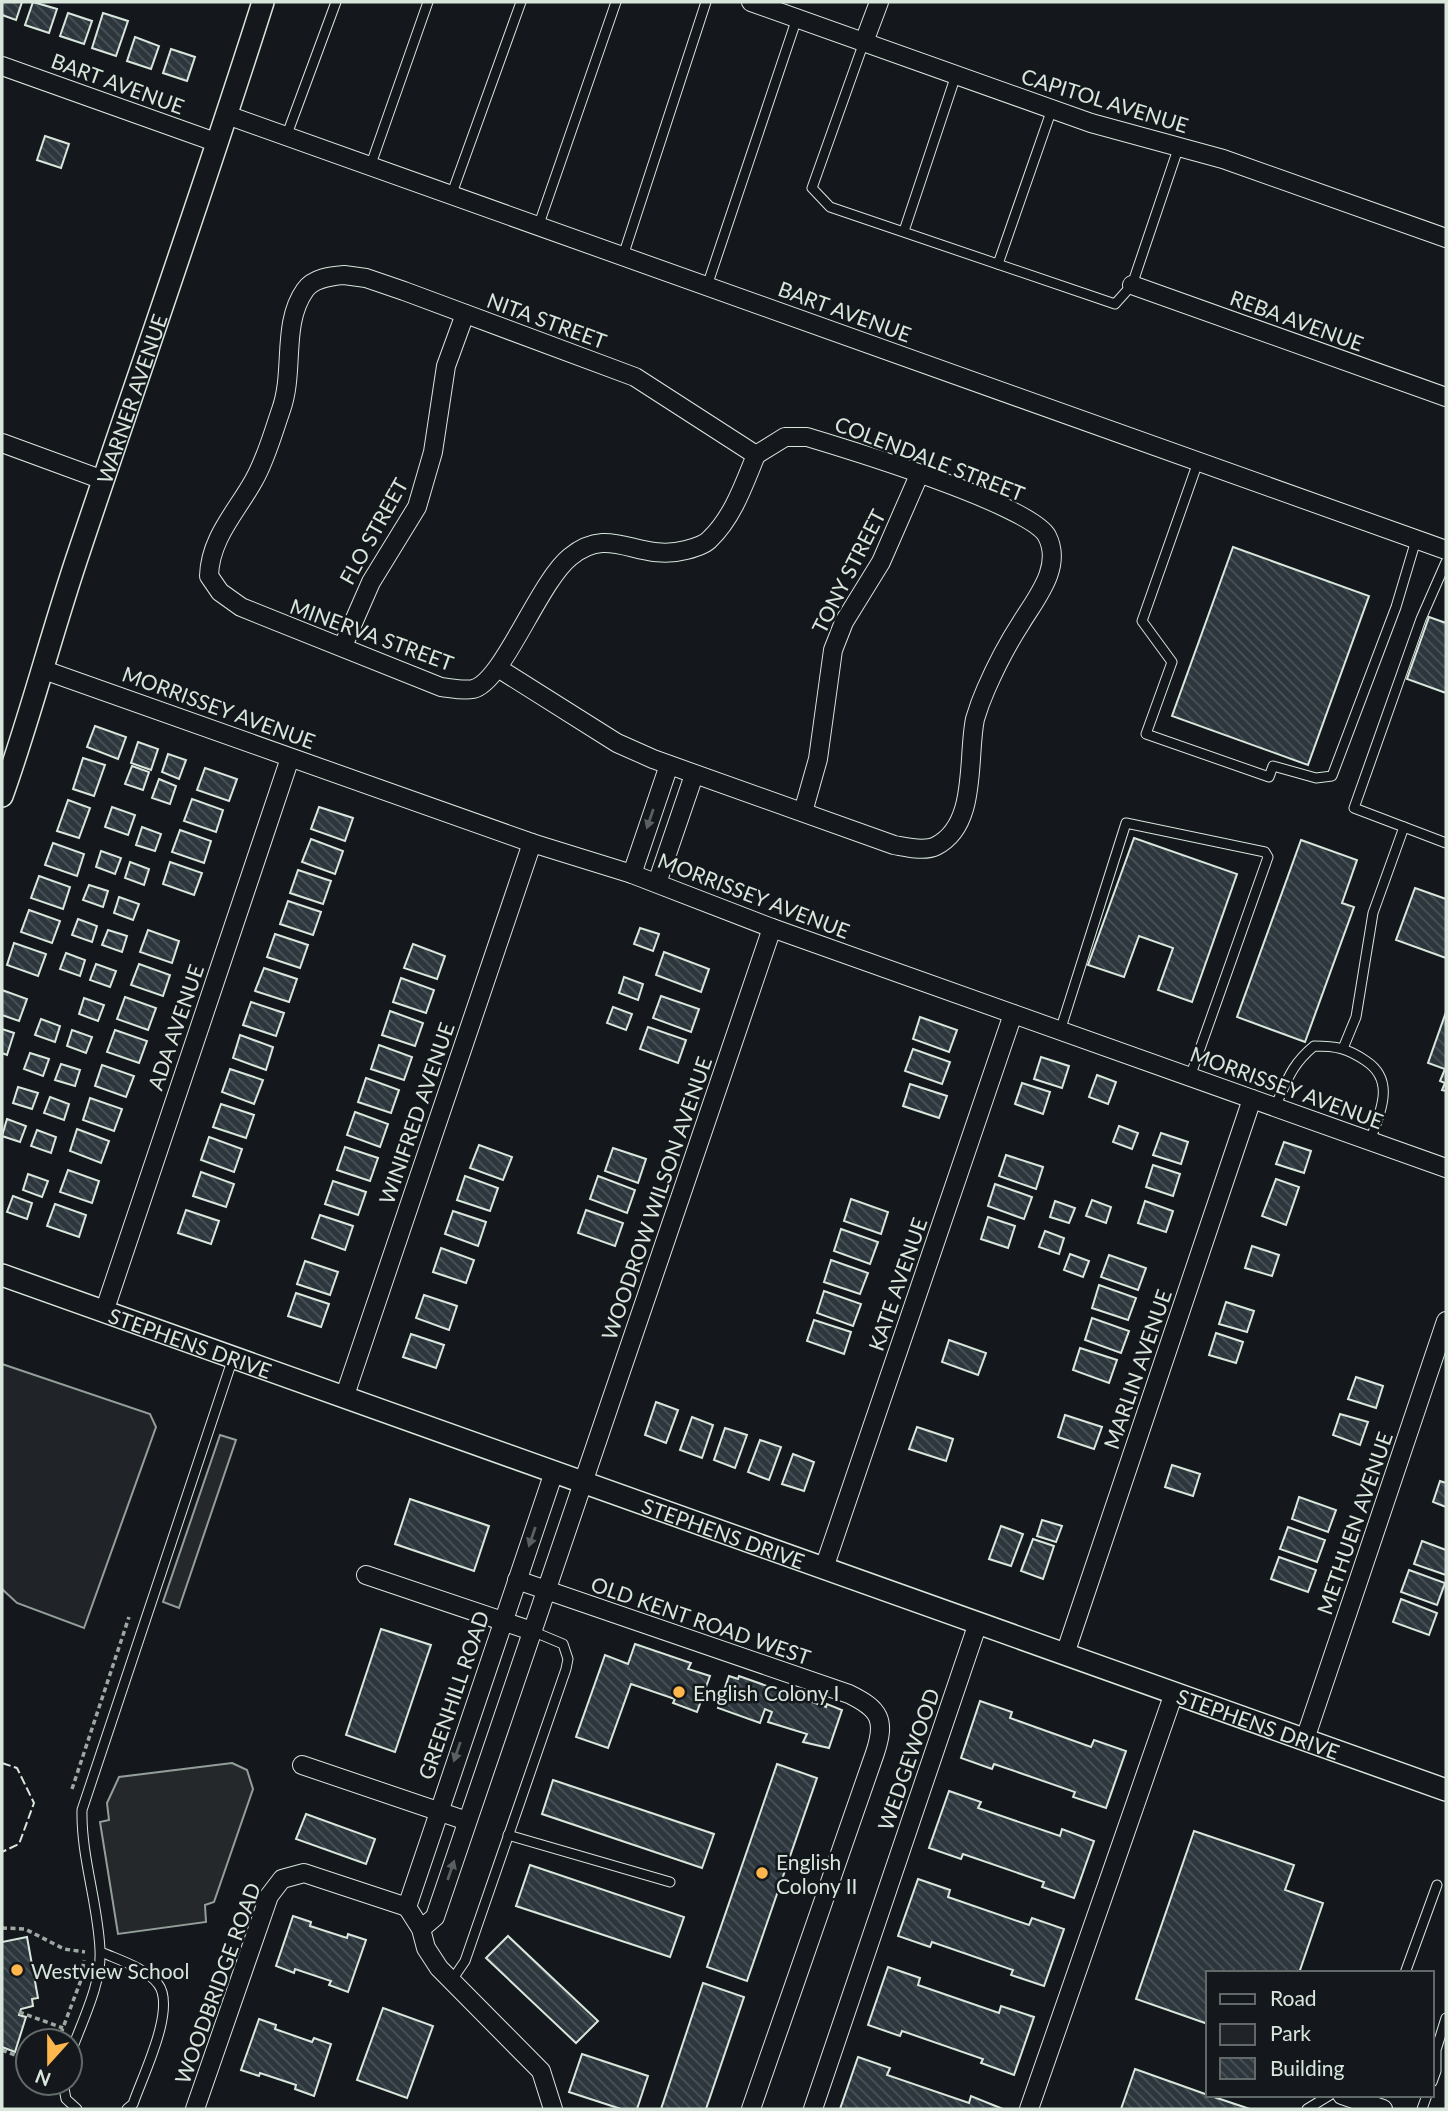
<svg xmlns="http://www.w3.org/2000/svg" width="1448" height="2111" font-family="Lato,sans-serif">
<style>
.green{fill:#202428;stroke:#939e99;stroke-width:2}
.parking{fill:#24282b;stroke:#939e99;stroke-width:2}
.building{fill:url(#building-back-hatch);stroke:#d8e6dc;stroke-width:2}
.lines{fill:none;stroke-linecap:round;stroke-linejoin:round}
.service-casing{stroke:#d8e6dc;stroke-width:11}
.minor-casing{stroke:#d8e6dc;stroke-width:20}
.tertiary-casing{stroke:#d8e6dc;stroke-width:24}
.path{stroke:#9da8a2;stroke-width:3.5;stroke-dasharray:5 3.5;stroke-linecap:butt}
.service{stroke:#14181c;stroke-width:9}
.minor{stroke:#14181c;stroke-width:18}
.tertiary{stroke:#14181c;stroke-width:21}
.fence{stroke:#d8e6dc;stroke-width:2;stroke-dasharray:9 3.5;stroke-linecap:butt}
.oneway{fill:#59605f}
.poi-dot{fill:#ffb74d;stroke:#14181c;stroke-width:2.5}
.labels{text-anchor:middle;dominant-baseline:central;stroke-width:5;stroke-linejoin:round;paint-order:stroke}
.street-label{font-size:21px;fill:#d8e6dc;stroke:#14181c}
.poi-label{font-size:21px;fill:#d8e6dc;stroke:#14181c;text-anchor:start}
</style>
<defs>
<pattern id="building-back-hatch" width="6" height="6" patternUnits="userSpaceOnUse" patternTransform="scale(1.75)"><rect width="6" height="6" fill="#2c363c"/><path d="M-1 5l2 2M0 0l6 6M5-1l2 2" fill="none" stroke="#4a5358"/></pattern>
</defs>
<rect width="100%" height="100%" fill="#14181c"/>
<polygon class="green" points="2,1364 150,1414 156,1427 84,1628 17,1603 2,1589"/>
<g class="parking">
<polygon points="220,1435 236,1440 179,1608 163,1602"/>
<polygon points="232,1763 247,1770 253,1789 214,1902 205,1905 206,1922 118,1934 100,1822 109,1820 107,1803 119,1777"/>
</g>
<g class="building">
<polygon points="2,2 22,2 16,20 2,15"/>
<polygon points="33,2 57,9 49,33 25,25"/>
<polygon points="68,13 92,21 84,44 60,36"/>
<polygon points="103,13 128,21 116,56 92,48"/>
<polygon points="135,37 159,46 151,69 127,61"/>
<polygon points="171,49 195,57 187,81 163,73"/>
<polygon points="45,136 69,144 61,168 37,160"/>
<polygon points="1233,547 1369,596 1308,765 1172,716"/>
<polygon points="1429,617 1446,623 1446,693 1407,679"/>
<polygon points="95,726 126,737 118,759 87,747"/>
<polygon points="138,742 158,749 151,770 131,763"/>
<polygon points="168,754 186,760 179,779 162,772"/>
<polygon points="83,758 105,765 94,796 73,789"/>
<polygon points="132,766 149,772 143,790 125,784"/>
<polygon points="205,768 237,779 229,801 197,790"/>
<polygon points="159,779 176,786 170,804 152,798"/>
<polygon points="192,799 223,810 216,832 184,821"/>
<polygon points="68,800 90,808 79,838 57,831"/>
<polygon points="112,807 135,815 128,835 105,827"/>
<polygon points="319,807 353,818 345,841 311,829"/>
<polygon points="142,827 161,834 155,851 136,845"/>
<polygon points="180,830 211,841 204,863 172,852"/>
<polygon points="1134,838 1237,874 1192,1002 1158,990 1173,948 1139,936 1124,977 1088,965"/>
<polygon points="311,839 343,851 335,874 302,862"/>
<polygon points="1301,840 1357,860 1342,903 1354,907 1305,1042 1237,1017"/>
<polygon points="53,843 84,854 77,876 45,865"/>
<polygon points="101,851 121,858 115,874 96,867"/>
<polygon points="130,862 149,869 144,885 125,878"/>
<polygon points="170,862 202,873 194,895 163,884"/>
<polygon points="298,870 331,881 323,904 290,893"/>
<polygon points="39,876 70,887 63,909 31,898"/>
<polygon points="89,885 108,891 103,907 83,900"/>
<polygon points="1415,888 1446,899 1446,958 1396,940"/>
<polygon points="119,897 139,904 133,920 114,913"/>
<polygon points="288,901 321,912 313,935 280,924"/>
<polygon points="29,910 60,921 52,943 21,932"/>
<polygon points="78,919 97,926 92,942 72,935"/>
<polygon points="640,928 659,934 653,951 634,944"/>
<polygon points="108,930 127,936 122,952 102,945"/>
<polygon points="148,930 179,941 172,963 140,952"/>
<polygon points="275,934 308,945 300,968 267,957"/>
<polygon points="14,943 46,954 38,976 7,965"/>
<polygon points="413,944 445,956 437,979 404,968"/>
<polygon points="664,952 709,969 701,992 656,975"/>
<polygon points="66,953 85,960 80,976 60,969"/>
<polygon points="96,964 116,971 110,987 90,980"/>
<polygon points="139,964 170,975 163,996 131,985"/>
<polygon points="264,968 297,979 289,1002 255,991"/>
<polygon points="624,977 643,984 638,1000 619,993"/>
<polygon points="401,978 434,990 426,1013 393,1002"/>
<polygon points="2,990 27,999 19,1021 2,1015"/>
<polygon points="661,996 699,1009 691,1032 653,1018"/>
<polygon points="125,997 156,1008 148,1030 117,1019"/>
<polygon points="84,998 104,1005 98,1021 79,1014"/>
<polygon points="251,1002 284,1013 276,1036 243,1025"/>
<polygon points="613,1007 632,1014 626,1030 607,1023"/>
<polygon points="390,1011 423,1023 415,1046 382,1035"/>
<polygon points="1446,1012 1446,1091 1442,1090 1445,1083 1440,1081 1445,1069 1428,1063"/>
<polygon points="920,1017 957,1030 949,1052 913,1039"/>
<polygon points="41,1019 60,1026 55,1042 35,1035"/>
<polygon points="648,1027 686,1040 678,1063 640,1049"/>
<polygon points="2,1029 14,1033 7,1055 2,1053"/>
<polygon points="72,1030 92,1037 86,1053 67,1046"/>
<polygon points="115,1030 147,1041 139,1063 107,1052"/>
<polygon points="240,1035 273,1047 266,1070 233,1058"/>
<polygon points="379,1045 412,1057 404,1080 371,1069"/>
<polygon points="913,1049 950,1062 942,1084 905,1071"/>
<polygon points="30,1053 49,1059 43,1076 24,1069"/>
<polygon points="1041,1057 1069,1066 1062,1088 1034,1079"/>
<polygon points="61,1064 80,1070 75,1086 55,1080"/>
<polygon points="102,1065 134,1076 126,1097 95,1086"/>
<polygon points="230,1069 263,1080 254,1104 222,1092"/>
<polygon points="1097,1075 1116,1082 1108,1104 1089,1097"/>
<polygon points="366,1078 399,1090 391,1113 358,1102"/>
<polygon points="1022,1083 1050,1092 1043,1114 1015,1104"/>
<polygon points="910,1084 947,1096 939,1118 903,1106"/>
<polygon points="18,1087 38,1093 32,1109 13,1103"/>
<polygon points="50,1097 69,1104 64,1120 44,1113"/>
<polygon points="90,1098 122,1109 114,1131 83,1120"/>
<polygon points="221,1104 254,1115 246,1138 213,1127"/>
<polygon points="355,1112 388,1124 380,1147 347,1135"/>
<polygon points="7,1119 26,1126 20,1142 2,1136"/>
<polygon points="1119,1126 1138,1133 1132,1149 1113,1142"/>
<polygon points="77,1129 109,1141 101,1163 70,1151"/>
<polygon points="37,1130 56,1137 51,1153 31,1146"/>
<polygon points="1161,1133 1188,1142 1181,1164 1153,1155"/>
<polygon points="209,1137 242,1149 234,1172 201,1160"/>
<polygon points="1284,1142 1311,1151 1304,1173 1276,1164"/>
<polygon points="479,1145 512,1157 503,1180 470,1168"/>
<polygon points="345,1147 378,1158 370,1181 337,1170"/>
<polygon points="613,1148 646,1159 638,1183 605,1171"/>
<polygon points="1006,1155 1043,1167 1036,1189 999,1176"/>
<polygon points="1153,1165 1180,1174 1173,1196 1146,1187"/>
<polygon points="68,1170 99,1181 92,1203 60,1192"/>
<polygon points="201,1172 234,1184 226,1207 193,1196"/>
<polygon points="28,1174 48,1181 42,1197 23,1190"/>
<polygon points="465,1176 498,1188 490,1211 457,1200"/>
<polygon points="598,1176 635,1190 627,1213 590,1199"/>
<polygon points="1276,1179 1299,1187 1286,1225 1262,1216"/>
<polygon points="333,1181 366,1192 358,1215 325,1204"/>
<polygon points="995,1184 1032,1197 1024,1219 988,1206"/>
<polygon points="13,1196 32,1203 27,1219 7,1212"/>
<polygon points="851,1199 888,1212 881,1234 844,1221"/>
<polygon points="1092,1200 1111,1207 1106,1223 1086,1216"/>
<polygon points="1055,1201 1075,1208 1069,1223 1050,1217"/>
<polygon points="1145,1201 1173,1211 1166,1232 1138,1223"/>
<polygon points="55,1204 86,1215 79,1237 47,1226"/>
<polygon points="186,1210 219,1221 211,1244 178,1233"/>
<polygon points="586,1210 623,1223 615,1246 578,1233"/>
<polygon points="453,1211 486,1222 478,1246 445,1234"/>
<polygon points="320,1215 353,1226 345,1250 312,1238"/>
<polygon points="988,1217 1015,1226 1008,1248 981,1239"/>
<polygon points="841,1229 878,1242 870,1264 834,1251"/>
<polygon points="1045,1231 1064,1238 1059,1254 1039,1247"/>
<polygon points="1252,1246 1279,1255 1272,1276 1245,1268"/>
<polygon points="441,1248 474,1260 466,1283 433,1272"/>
<polygon points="1070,1254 1089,1261 1083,1277 1064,1270"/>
<polygon points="1109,1255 1146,1268 1138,1290 1101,1277"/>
<polygon points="831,1260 868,1273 860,1294 824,1282"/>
<polygon points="305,1261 338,1272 330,1295 297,1284"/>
<polygon points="1099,1285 1136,1298 1128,1320 1092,1308"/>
<polygon points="824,1291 861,1304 853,1326 817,1313"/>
<polygon points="296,1293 329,1304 321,1327 288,1316"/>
<polygon points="424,1295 457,1306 449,1330 416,1318"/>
<polygon points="1226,1302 1254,1311 1247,1332 1219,1324"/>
<polygon points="1092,1318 1129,1331 1121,1353 1085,1340"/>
<polygon points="814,1320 851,1332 844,1354 807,1341"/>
<polygon points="1216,1333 1243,1342 1236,1363 1209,1355"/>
<polygon points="411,1334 444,1345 436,1368 403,1357"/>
<polygon points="949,1340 986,1353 978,1375 942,1362"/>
<polygon points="1080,1348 1117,1360 1109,1383 1073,1370"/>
<polygon points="1356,1377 1383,1386 1376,1408 1348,1399"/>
<polygon points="656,1402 678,1410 666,1443 645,1435"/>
<polygon points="1340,1414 1368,1422 1360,1445 1333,1435"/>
<polygon points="1065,1415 1102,1427 1094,1449 1058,1437"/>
<polygon points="692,1417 713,1425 702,1458 680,1450"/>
<polygon points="917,1427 953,1439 946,1461 909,1449"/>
<polygon points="725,1428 747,1435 735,1468 714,1460"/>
<polygon points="760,1440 781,1447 769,1480 748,1472"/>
<polygon points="793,1454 814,1462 804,1491 782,1484"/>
<polygon points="1172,1465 1200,1474 1193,1496 1165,1487"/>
<polygon points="1440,1481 1446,1483 1446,1507 1433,1502"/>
<polygon points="1299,1497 1336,1510 1328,1532 1292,1519"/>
<polygon points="410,1499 489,1526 474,1571 395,1544"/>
<polygon points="1042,1520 1062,1526 1056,1542 1037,1536"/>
<polygon points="1001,1526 1023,1534 1011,1566 989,1559"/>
<polygon points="1288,1527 1325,1540 1317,1562 1280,1549"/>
<polygon points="1033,1539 1054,1546 1043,1579 1021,1571"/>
<polygon points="1422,1541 1446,1550 1446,1575 1414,1564"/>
<polygon points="1279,1557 1316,1570 1308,1592 1271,1579"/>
<polygon points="1409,1570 1445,1583 1437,1605 1401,1592"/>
<polygon points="1401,1599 1437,1613 1429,1635 1393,1622"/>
<polygon points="381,1629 431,1645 395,1752 346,1735"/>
<polygon points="635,1644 691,1663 688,1669 710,1676 697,1712 673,1703 675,1699 631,1684 608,1748 576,1737 605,1655 628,1664"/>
<polygon points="729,1676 738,1679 739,1676 826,1707 827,1704 842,1710 829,1748 803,1742 807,1734 768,1722 772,1712 765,1709 760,1723 718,1708"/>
<polygon points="980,1701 1012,1712 1010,1718 1091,1747 1094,1740 1126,1751 1106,1808 1073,1797 1075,1792 994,1764 992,1769 961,1758"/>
<polygon points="777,1764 817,1778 747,1981 707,1967"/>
<polygon points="553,1780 714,1834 702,1868 542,1814"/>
<polygon points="949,1791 981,1802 978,1808 1060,1836 1062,1829 1094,1841 1074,1898 1042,1887 1044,1882 963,1854 961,1859 929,1848"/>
<polygon points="306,1814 375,1839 366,1864 296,1839"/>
<polygon points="1194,1831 1294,1865 1285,1890 1323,1903 1299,1973 1208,1973 1208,2024 1136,1999"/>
<polygon points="530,1865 684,1917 670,1957 516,1906"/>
<polygon points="918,1879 950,1890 948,1897 1029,1925 1032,1918 1064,1929 1044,1986 1011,1975 1013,1970 932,1942 930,1947 898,1936"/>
<polygon points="293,1916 311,1922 310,1926 347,1938 348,1934 366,1940 348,1992 329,1985 331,1981 295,1969 294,1973 276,1966"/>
<polygon points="508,1936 598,2021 576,2043 486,1958"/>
<polygon points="27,1937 38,1998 32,1999 33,2006 21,2009 19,2015 26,2017 15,2052 2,2047 2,1942"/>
<polygon points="888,1967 920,1978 918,1985 999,2013 1001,2006 1034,2017 1014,2075 981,2063 983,2059 902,2031 900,2036 868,2025"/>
<polygon points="703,1983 744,1997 706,2109 661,2109"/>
<polygon points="383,2008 433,2026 407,2098 357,2080"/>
<polygon points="259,2019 276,2025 275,2029 312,2042 314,2038 331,2044 314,2096 295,2089 296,2085 260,2073 259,2076 241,2070"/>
<polygon points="582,2054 648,2076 637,2109 621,2109 569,2092"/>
<polygon points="858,2057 890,2068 887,2075 969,2103 971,2096 1003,2109 840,2109"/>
<polygon points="1135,2069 1208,2095 1250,2109 1121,2109"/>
</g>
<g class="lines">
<g class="service-casing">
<g id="service">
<polyline points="864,42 812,188 830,207 1115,304 1132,285 1179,146"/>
<polyline points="286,137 336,2"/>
<polyline points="370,167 428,2"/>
<polyline points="451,196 521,2"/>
<polyline points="538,227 616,2"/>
<polyline points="904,231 956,75"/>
<polyline points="623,256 706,2"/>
<polyline points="998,264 1052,109"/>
<polyline points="707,286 797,18"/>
<polyline points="1198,462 1142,621 1172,662 1146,734 1269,777 1273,766 1316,778 1332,776 1396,607 1416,540"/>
<polyline points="1446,562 1421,619 1354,808 1446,843"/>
<polyline points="1060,1031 1126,823 1265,852 1268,857 1190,1077"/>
<polyline points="1344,1046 1356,1017 1373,913 1404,827"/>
<path d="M1275 1107C1287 1081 1291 1065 1314 1046 1336 1046 1347 1048 1366 1061 1396 1081 1380 1112 1370 1141"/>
<polyline points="508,1835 670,1882"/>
<path d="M101 1952C119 1960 146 1968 158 1984 177 2008 142 2077 133 2104L127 2109"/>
<polyline points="1405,1973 1437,1885"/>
<polyline points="452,1980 465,1961 566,1669 568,1659 563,1644 532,1631"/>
<path d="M70 2055C81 2023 102 1984 100 1950 98 1903 81 1857 82 1810L233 1358"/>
<polyline points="1432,2082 1436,2071 1436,2050 1446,2018"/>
<polyline points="63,2083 66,2099 77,2109"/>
<polyline points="1307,2109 1330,2095"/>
<polyline points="1422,2109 1427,2095"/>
</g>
</g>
<g class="minor-casing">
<g id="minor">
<polyline points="751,2 1091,123 1223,159 1446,238"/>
<polyline points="864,42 879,2"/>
<polyline points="2,66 218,143"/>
<polyline points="227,115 1446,550"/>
<path d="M344 275 366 278 404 291 635 377 756 455C744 484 733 517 710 539 705 545 694 548 686 550 637 563 611 523 570 557 538 583 503 682 473 689 462 691 451 688 441 687L241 607 220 592 209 576C210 538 237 511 254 480 266 459 273 433 281 410 295 371 281 324 305 290 313 278 331 276 344 275Z"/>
<polyline points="1132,285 1446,397"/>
<polyline points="2,443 103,480"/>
<polyline points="343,646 371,582 417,507 433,452 446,366 465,314"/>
<path d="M498 668 617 743 653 759 894 845C906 847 924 852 936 846 978 825 967 757 975 719 978 709 982 698 986 689 996 666 1008 643 1021 623 1036 598 1063 567 1047 536 1031 505 847 449 807 437H785L756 455"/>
<polyline points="44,670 532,843 632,874 772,928 1446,1168"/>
<polyline points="803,812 818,759 833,650 844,622 881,562 919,475"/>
<polyline points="632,874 669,765"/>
<polyline points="657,883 694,775"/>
<polyline points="104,1312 290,758"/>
<polyline points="344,1398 532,843"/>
<polyline points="824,1568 1013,1014"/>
<polyline points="366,1575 532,1631"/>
<path d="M517 1580 849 1694C880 1709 886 1720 875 1753L751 2109"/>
<polyline points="1065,1654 1252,1099"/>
<polyline points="1305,1739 1446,1321"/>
<polyline points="302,1765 467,1821"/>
<polyline points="421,1929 435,1917 772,928"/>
<polyline points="1342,2095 1383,2109"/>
<polyline points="195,2109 269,1896 282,1879 304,1873 407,1907"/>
<polyline points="553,2109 541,2071 439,1968 426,1948 421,1929 407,1907 554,1472"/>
<polyline points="813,2109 978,1623"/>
<polyline points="1029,2109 1174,1693"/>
</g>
</g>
<g class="tertiary-casing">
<g id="tertiary">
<path id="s1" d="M2 796C31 715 52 631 80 549 141 367 205 185 263 2"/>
<path id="s2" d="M2 1275 1446 1790"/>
</g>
</g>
<g class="path">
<polyline points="72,1789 129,1617"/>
<polyline points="2,1928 25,1929 64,1949 85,1952"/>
<polyline points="19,2012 63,2028"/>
<polyline points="58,2041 81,1980 84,1960"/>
<polyline points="2,2050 28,2060"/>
</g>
<use href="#service" class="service"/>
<use href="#minor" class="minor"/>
<use href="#tertiary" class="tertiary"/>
<polyline class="fence" points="2,1763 17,1768 34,1803 19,1844 2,1852"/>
</g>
<defs><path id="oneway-solid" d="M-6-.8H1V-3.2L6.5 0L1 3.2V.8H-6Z" transform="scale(1.75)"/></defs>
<g class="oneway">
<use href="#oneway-solid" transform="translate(650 819) rotate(109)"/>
<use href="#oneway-solid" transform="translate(532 1537) rotate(109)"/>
<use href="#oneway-solid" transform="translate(457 1752) rotate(109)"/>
<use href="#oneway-solid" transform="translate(451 1870) rotate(-71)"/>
</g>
<g class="poi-dot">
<circle cx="679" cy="1692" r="7"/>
<circle cx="762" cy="1873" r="7"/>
<circle cx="17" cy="1970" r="7"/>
</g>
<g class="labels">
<g class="street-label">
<text transform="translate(118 83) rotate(20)">BART AVENUE</text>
<text transform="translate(1105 100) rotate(17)">CAPITOL AVENUE</text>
<text transform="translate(845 311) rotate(20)">BART AVENUE</text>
<text transform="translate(547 320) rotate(20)">NITA STREET</text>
<text transform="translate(1297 320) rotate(20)">REBA AVENUE</text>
<text stroke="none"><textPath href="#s1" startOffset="418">WARNER AVENUE</textPath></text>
<text transform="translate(930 458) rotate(21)">COLENDALE STREET</text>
<text transform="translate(373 531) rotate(-61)">FLO STREET</text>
<text transform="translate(848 571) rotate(-63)">TONY STREET</text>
<text transform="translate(372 634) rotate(20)">MINERVA STREET</text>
<text transform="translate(219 707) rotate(20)">MORRISSEY AVENUE</text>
<text transform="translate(754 895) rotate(21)">MORRISSEY AVENUE</text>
<text transform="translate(175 1027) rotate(-71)">ADA AVENUE</text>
<text transform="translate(1287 1087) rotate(20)">MORRISSEY AVENUE</text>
<text transform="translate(416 1113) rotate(-71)">WINIFRED AVENUE</text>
<text transform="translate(656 1198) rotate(-71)">WOODROW WILSON AVENUE</text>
<text transform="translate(897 1284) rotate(-71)">KATE AVENUE</text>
<text stroke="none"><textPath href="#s2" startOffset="200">STEPHENS DRIVE</textPath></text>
<text transform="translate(1137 1369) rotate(-71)">MARLIN AVENUE</text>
<text transform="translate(1354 1523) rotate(-71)">METHUEN AVENUE</text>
<text stroke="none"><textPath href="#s2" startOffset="766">STEPHENS DRIVE</textPath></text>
<text transform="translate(701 1620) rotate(19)">OLD KENT ROAD WEST</text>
<text transform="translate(453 1695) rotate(-71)">GREENHILL ROAD</text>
<text stroke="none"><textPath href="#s2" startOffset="1334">STEPHENS DRIVE</textPath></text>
<text transform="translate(908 1759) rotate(-71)">WEDGEWOOD</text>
<text transform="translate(217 1983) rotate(-70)">WOODBRIDGE ROAD</text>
</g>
<g class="poi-label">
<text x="693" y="1692">English Colony I</text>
<text x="776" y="1861">English<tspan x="776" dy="24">Colony II</tspan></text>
<text x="31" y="1970">Westview School</text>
</g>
</g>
<rect width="1448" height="2111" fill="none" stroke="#d8e6dc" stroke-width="7"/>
<rect x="1206" y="1971" width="228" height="126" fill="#14181c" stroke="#626a69" stroke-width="2"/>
<rect x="1220" y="1994" width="35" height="10" fill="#14181c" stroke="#626a69" stroke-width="2"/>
<text x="1270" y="2006" font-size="21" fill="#d8e6dc">Road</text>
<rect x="1220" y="2024" width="35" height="21" fill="#202428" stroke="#626a69" stroke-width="2"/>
<text x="1270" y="2041" font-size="21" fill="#d8e6dc">Park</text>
<rect x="1220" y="2058" width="35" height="21" fill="url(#building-back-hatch)" stroke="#626a69" stroke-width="2"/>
<text x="1270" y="2076" font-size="21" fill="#d8e6dc">Building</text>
<g transform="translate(49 2062) rotate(201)"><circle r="33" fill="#14181c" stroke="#626a69" stroke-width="2"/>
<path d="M0-5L12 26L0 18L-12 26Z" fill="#ffb74d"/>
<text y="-10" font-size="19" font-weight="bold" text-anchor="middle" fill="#d8e6dc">N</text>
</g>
</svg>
